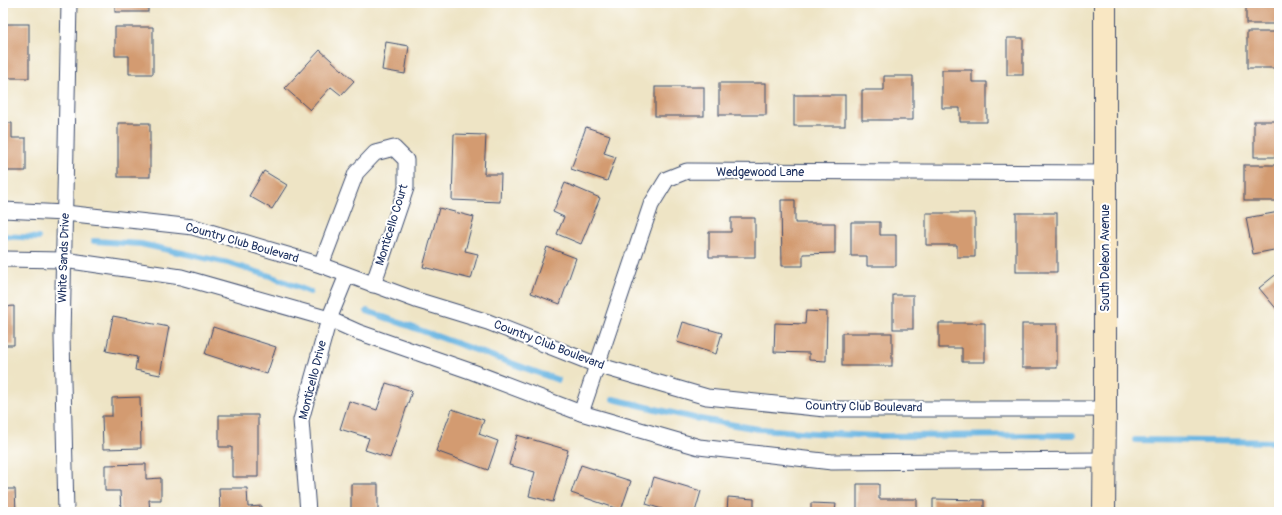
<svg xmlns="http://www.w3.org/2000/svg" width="1282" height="515" font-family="Pangolin,sans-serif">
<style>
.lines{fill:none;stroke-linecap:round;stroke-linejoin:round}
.stream{stroke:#69b5e2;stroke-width:6}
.building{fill:#d39b71}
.street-casing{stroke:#3b4a6d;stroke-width:17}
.secondary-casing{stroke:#3b4a6d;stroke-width:24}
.street{stroke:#fff;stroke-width:15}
.secondary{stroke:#f9e7c3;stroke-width:22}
.labels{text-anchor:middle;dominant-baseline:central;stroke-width:4;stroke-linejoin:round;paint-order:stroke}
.street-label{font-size:12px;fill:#1b2f5e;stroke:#fff}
</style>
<rect width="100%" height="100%" fill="#fff"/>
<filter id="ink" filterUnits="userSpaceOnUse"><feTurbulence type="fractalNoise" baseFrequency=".025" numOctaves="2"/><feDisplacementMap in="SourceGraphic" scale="8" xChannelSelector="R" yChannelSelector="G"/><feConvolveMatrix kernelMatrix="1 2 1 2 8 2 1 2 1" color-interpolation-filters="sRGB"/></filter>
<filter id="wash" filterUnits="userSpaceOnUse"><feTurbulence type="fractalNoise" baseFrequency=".012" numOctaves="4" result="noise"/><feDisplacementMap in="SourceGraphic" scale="16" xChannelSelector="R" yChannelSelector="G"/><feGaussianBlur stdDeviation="0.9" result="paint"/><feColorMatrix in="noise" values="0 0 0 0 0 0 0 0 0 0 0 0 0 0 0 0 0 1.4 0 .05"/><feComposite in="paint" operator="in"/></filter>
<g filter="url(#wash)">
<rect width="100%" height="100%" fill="#eee4c5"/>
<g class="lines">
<g class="stream">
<polyline points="3,236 38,238"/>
<polyline points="94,241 141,244 228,263 270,276 310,292"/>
<polyline points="367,311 558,380"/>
<polyline points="613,399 694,418 758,429 815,433 878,436 1073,435"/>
<polyline points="1135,440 1279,442"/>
</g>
</g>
<g id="blocks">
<g class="building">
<rect x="115" y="3" width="33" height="9"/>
<rect x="1246" y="3" width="33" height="21"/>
<rect x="3" y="24" width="26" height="54"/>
<polygon points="115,27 153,27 153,74 129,74 129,56 115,56"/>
<rect x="1247" y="32" width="32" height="36"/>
<rect x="1007" y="38" width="16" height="37"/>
<polygon points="386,42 409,46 405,74 382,70"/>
<polygon points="320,50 354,81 341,95 331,87 310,110 285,88"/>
<polygon points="942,70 972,70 972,82 987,82 987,122 960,122 960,108 942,108"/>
<polygon points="884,76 913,76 913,120 862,120 862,90 884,90"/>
<rect x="719" y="83" width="47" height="32"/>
<rect x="655" y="87" width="49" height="29"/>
<rect x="794" y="95" width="51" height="31"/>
<rect x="1254" y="121" width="25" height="36"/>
<polygon points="3,123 12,123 12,138 26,138 26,171 3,171"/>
<rect x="118" y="123" width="32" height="54"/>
<polygon points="586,127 610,135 604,153 616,157 607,181 571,169"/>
<polygon points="454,134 486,135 484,174 501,174 500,202 452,200"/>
<rect x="1244" y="165" width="35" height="36"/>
<polygon points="264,171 287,185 272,209 249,196"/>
<polygon points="565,183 600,198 581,244 557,234 564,217 553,212"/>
<polygon points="781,200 795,200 795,223 835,223 835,253 803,254 803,266 782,266"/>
<polygon points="439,208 474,217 465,251 478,254 471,279 423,267"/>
<polygon points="1279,212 1279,249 1253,254 1246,218"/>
<polygon points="926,213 975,213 975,257 957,257 957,245 926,245"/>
<rect x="1016" y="213" width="41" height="59"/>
<polygon points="731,218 755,218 755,257 709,257 709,232 731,232"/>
<polygon points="851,222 880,222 880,235 896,235 896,266 867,266 867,256 851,256"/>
<polygon points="547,247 576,258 560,304 531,293"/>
<polygon points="1279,272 1279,312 1259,288"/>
<rect x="893" y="295" width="20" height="34"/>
<polygon points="14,306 14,345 3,345 3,307"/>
<polygon points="806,311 827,312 826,361 809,360 809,353 774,352 775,323 805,324"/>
<polygon points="113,316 169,327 160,375 135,370 137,357 106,351"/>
<polygon points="683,322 722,333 716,354 677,342"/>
<polygon points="939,323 985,323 985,362 962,362 962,348 939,348"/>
<rect x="1022" y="324" width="35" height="44"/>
<polygon points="213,327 276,347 267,374 205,354"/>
<rect x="842" y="333" width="50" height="33"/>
<polygon points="386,383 412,391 390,458 365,450 369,438 340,429 349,401 377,410"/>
<polygon points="140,397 141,448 103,449 102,416 112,416 112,398"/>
<polygon points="452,409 484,420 479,434 498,441 488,470 436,451"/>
<polygon points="219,415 258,415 258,477 232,477 232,447 219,447"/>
<polygon points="517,435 568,450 553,502 529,496 535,472 509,465"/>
<polygon points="146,464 146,479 161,478 161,500 149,500 150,512 121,512 120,491 105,491 105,465"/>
<polygon points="581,465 631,481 621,510 571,493"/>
<polygon points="654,477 701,491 695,512 671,512 646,504"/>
<rect x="351" y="484" width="27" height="28"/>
<polygon points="857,484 879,484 879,499 917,499 917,512 857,512"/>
<polygon points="219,488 247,488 248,507 262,506 262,512 220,512"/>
<polygon points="3,489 15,489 16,512 3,512"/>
<polygon points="728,497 754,499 754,512 727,512"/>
<polygon points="933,499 984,500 984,512 933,512"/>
<polygon points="811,503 836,504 835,512 811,512"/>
</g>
</g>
</g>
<g filter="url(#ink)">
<use href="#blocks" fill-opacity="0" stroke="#3b4a6d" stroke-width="1"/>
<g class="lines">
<g class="street-casing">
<g id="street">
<polyline points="3,210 65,213 193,227 321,265 416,300 488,322 597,365 707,397 825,409 1105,409"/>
<polyline points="3,259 64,260 181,277 329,319 358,332 473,372 581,413 699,447 832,462 1104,460"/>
<polyline points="321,265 356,173 375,153 394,148 406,160 406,188 373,285"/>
<polyline points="581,413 651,205 667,179 687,171 1105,173"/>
<polyline points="66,512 62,337 69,3"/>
<polyline points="308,512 301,420 329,319 347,275"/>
</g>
</g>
<g class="secondary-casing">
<polyline id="secondary" points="1104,512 1105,409 1105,3"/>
</g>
<use href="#street" class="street"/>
<use href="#secondary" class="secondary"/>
</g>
</g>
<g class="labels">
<g class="street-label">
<text x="760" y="172">Wedgewood Lane</text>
<text transform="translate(392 225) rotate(-73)">Monticello Court</text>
<text transform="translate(242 243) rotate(16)">Country Club Boulevard</text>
<text transform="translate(64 258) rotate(-88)">White Sands Drive</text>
<text transform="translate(1105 258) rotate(-90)">South Deleon Avenue</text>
<text transform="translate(549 345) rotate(21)">Country Club Boulevard</text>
<text transform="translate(313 380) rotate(-76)">Monticello Drive</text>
<text transform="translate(864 407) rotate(1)">Country Club Boulevard</text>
</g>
</g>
<rect width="1282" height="515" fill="none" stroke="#fff" stroke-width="16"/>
</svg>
